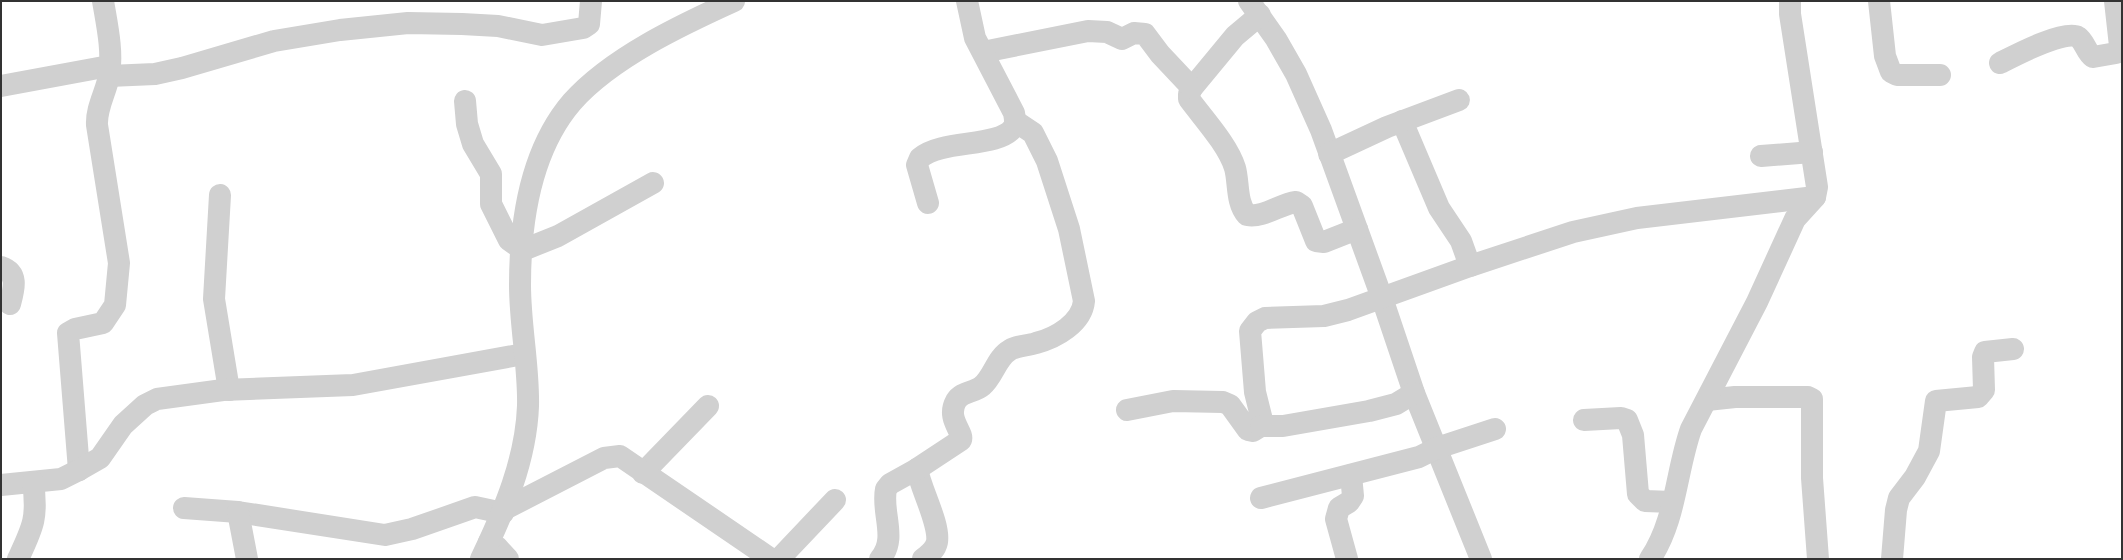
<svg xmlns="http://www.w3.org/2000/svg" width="2123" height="560" font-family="'Fira Sans Condensed',sans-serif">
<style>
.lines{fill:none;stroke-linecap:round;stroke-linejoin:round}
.minor{stroke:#d0d0d0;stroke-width:22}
</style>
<rect width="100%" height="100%" fill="#fff"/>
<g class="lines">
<g class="minor">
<polyline points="1249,1 1276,39 1296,74 1321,130 1382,298 1414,393 1481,559"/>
<polyline points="1879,1 1885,56 1891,72 1897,75 1940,75"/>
<path d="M1260 15 1235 36 1192 88 1189 94V99C1203 118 1228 145 1235 168 1239 182 1236 203 1247 215 1264 218 1280 204 1296 202L1302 206 1316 241 1324 242 1357 229"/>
<polyline points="983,52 1088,31 1107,32 1122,39 1134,33 1145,34 1160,54 1192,88"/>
<path d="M2000 63C2014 56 2065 29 2078 37 2085 42 2086 52 2093 57L2116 53 2120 46 2115 1"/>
<polyline points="109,76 155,74 182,68 274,41 340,30 408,23 462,24 498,26 542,35 583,28 589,24 591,1"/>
<polyline points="1,86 109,66"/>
<polyline points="465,101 467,124 473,144 491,174 491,204 509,240 523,250 558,236 653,183"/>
<polyline points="1402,121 1439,208 1461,241 1470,266"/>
<polyline points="1329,154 1387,127 1459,100"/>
<polyline points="1761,156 1812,152"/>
<polyline points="220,195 214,299 229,390"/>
<path d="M928 203 917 165 920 158C942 139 998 148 1013 128 1016 124 1015 118 1014 113L975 38 967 1"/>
<path d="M1 267C19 273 14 289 10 304"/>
<polyline points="1707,400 1735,397 1808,397 1812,399 1812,478 1818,559"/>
<polyline points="1127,410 1173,401 1223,402 1230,405 1248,430 1253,431 1261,426 1262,420 1255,392 1250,331 1257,322 1265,318 1324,316 1348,310 1470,266 1573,232 1637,218 1815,197"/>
<polyline points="1584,420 1621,418 1627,420 1633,435 1638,494 1645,501 1672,502"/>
<polyline points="1261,426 1283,426 1369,411 1396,404 1414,393"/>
<path d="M917 469C921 490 940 524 937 542 935 551 929 554 923 559"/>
<path d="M79 470 68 333 75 329 103 323 115 305 119 263 97 125C96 108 106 92 109 76 113 51 107 25 103 1"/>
<polyline points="643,473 708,406"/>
<polyline points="1,485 61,479 79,470 100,458 123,425 145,405 157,399 223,390 353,385 524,354"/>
<polyline points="1261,498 1419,457 1437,448 1495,429"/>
<polyline points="184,508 238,512 385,535 412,529 475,507 503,513"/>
<polyline points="505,509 604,458 620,456 771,559"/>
<polyline points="238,512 247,559"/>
<polyline points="489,542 497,547 508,559"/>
<path d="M18 559C33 527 38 518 33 482"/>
<path d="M481 559C504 511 526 460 528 406 529 366 520 326 520 285 520 222 530 151 572 102 611 58 681 25 734 1"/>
<polyline points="779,559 835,500"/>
<path d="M880 559C898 539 881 512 886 489L890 484 917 469 961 440C964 432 946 419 956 401 962 391 974 393 982 386 994 376 996 358 1010 350 1018 345 1028 346 1036 343 1056 338 1082 323 1084 301L1069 229 1047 161 1033 133 1015 121"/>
<polyline points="1347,559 1336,519 1339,508 1349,502 1353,496 1351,475"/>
<path d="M1650 559C1676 521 1676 471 1691 429L1757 302 1795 219 1815 197 1817 187 1790 14V1"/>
<polyline points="1892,559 1896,510 1899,498 1915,477 1929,451 1936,401 1978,397 1984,390 1983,357 1985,352 2013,349"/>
</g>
</g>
<rect width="2123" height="560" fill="none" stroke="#333333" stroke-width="4"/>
</svg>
